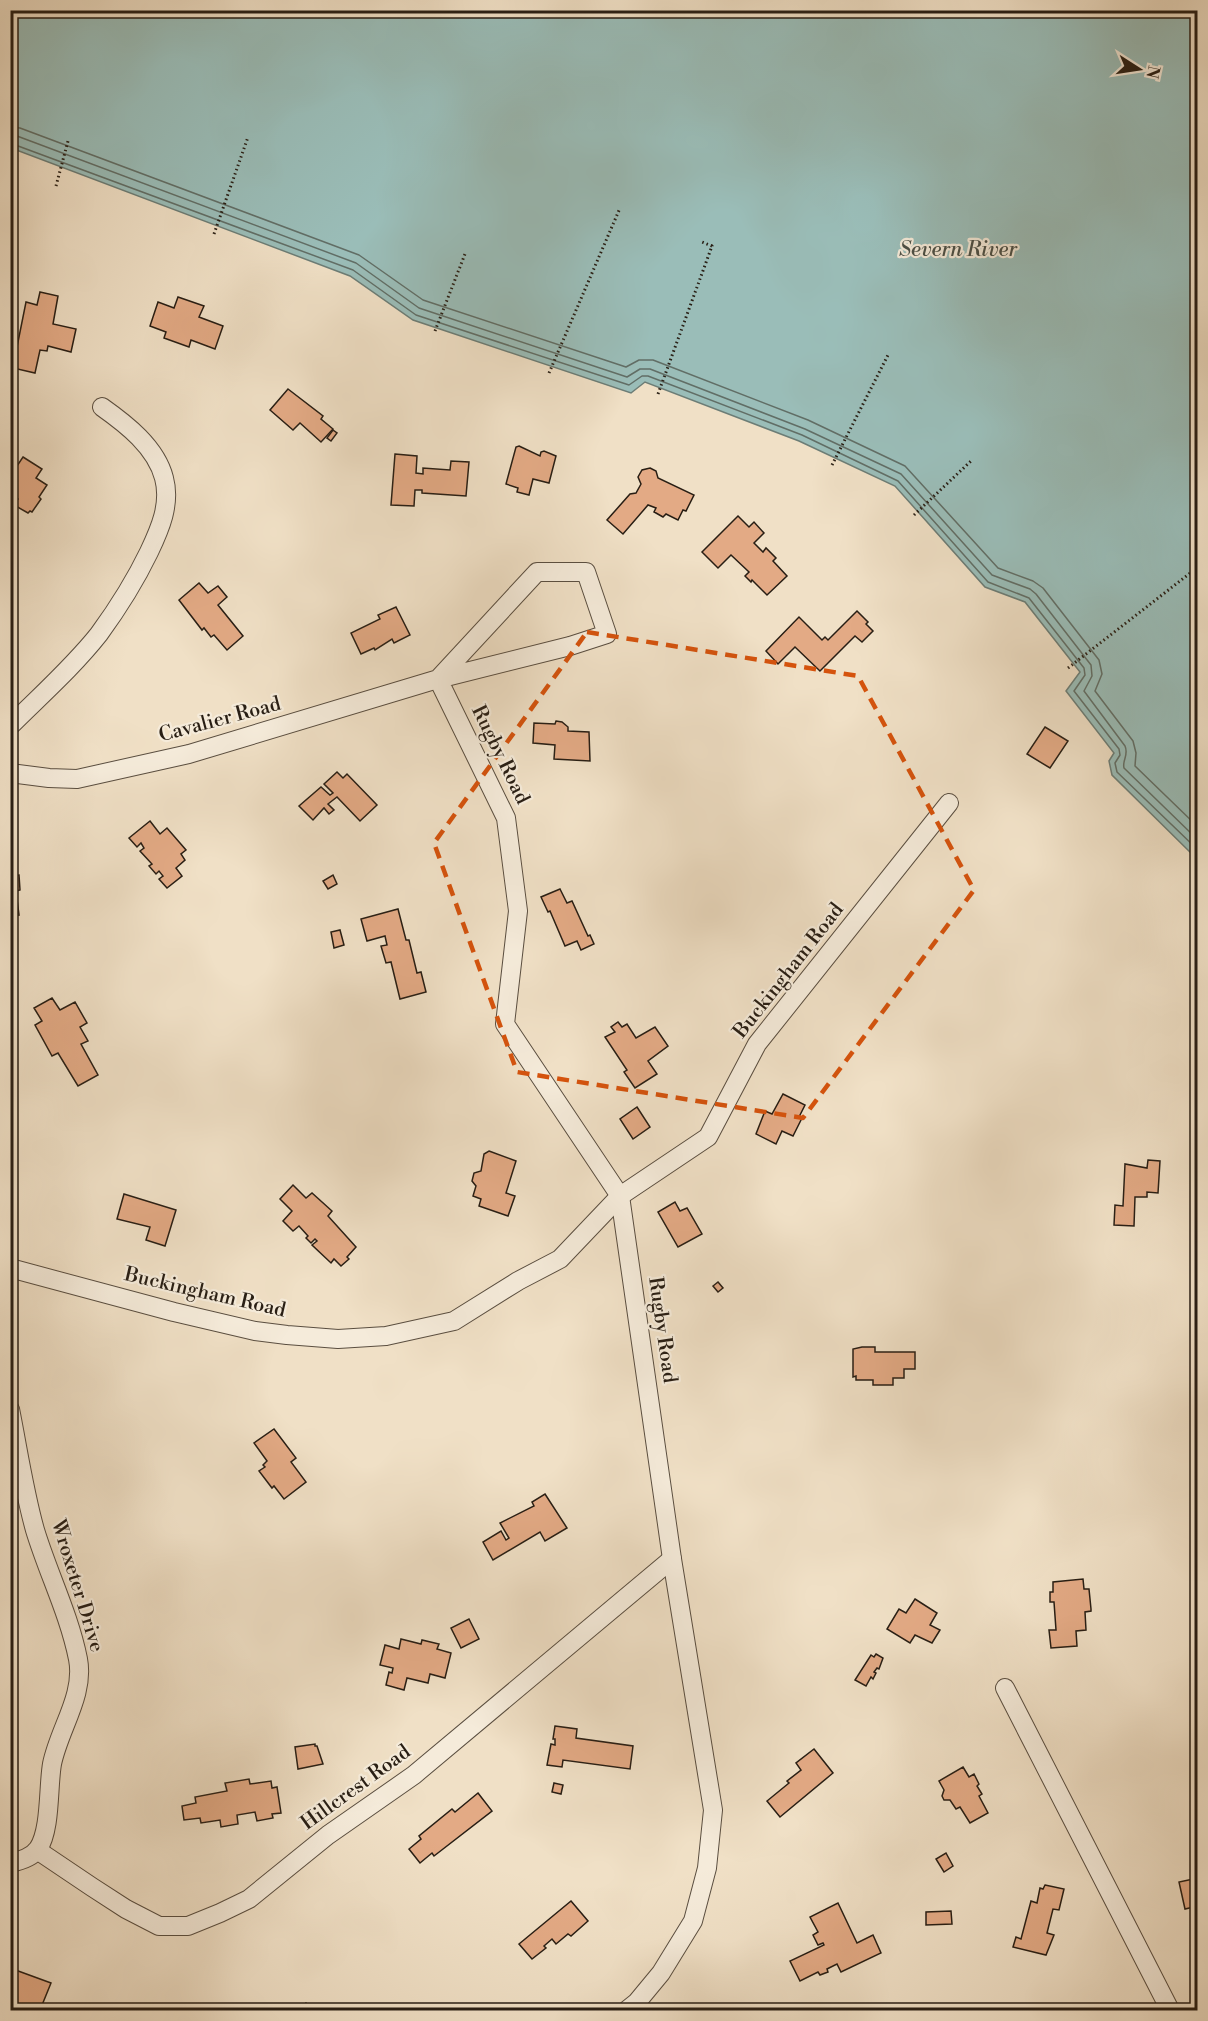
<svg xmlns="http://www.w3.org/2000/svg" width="1208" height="2021" font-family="'Libre Bodoni',serif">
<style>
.water{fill:#9abdb8;stroke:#6c7d76;stroke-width:1.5}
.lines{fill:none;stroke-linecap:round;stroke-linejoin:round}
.shore{stroke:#616e66;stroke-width:1.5}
.building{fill:#e3aa85;stroke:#281e14;stroke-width:1.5}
.street-casing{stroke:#5a4e40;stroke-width:20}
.path{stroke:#281e14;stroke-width:3;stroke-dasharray:1.5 3;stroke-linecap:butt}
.street{stroke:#f5ebda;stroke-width:18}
.marked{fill:none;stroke:#d5530d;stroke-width:4.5;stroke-dasharray:12 8;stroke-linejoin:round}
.labels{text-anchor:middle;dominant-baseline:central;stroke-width:4.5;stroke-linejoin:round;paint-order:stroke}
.street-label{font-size:20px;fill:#281e14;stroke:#f5ebda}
.water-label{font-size:21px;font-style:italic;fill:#4a4e45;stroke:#f5ebda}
</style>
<rect width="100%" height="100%" fill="#f0e0c6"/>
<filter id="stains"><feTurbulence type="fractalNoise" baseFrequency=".00333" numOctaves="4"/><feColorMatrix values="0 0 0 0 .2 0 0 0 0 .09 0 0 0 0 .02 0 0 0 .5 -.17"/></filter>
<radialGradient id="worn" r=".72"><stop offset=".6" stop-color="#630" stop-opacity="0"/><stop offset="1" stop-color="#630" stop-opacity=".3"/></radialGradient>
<polygon class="water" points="10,11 1197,11 1197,859 1112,775 1109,761 1114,753 1066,691 1080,672 1025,602 985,587 895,486 799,441 645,382 631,393 413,320 350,276 11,148"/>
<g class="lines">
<g class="shore">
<polyline points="10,127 20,128 359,255 423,300 626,367 639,360 653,360 808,420 905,466 998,568 1033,581 1043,588 1099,660 1102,674 1095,691 1133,741 1136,753 1135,766 1198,827"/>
<path d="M10 136H17L356 263 419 308 627 377 640 369H650L805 429 901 474 992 575 1030 589 1036 594 1091 665 1092 676 1084 691 1125 746C1129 755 1122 760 1124 768L1198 840"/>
<polyline points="10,143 353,270 416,315 629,385 642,376 648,376 802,435 898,481 988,582 1029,598 1084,668 1085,675 1074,691 1119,749 1120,755 1115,763 1117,772 1198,850"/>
</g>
</g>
<g class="building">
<polygon points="40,292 58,296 53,324 76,329 71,352 48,346 47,351 40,350 35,373 13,368 13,365 10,364 10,345 17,347 26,302 37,305"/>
<polygon points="178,297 204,306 199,317 223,326 215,349 191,340 189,347 164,338 166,332 150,326 158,302 174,308"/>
<polygon points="288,389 323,416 321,419 333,429 321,442 300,423 293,430 270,410"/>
<polygon points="333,430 337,433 331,441 327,438"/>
<polygon points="519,446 540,456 541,452 544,451 556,456 549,483 533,479 529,495 517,492 518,488 506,484 516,447"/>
<polygon points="395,454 417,456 416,473 423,474 423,468 450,470 451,461 469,462 466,496 422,493 422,490 415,490 414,506 391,505"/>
<polygon points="23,457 42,469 36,478 47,485 39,497 41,499 32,512 30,511 28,513 14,505 18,499 10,495 10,462 17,466"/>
<polygon points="650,468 656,471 658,478 694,495 686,511 683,510 678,520 666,514 663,517 656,513 654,512 656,508 648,505 623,534 607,520 630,494 636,493 641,484 638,477 642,470"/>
<polygon points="738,516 749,527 754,522 764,533 754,543 763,552 766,548 776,558 773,561 787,576 767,595 752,580 751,582 745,576 749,572 731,555 718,568 702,552"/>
<polygon points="199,583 208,593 218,586 227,597 218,605 243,636 227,650 214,635 211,637 204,628 202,630 179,600"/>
<polygon points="396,607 410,635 394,643 392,639 375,650 374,648 361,654 351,633 380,619 378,615"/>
<polygon points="857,611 868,622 866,624 873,631 862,642 855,636 820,671 795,647 778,664 766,651 799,617 822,640 825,637 828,640"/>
<polygon points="556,721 562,722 568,727 568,731 589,732 590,761 554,759 555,745 533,743 534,723 555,724"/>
<polygon points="1045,727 1068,741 1050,768 1027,754"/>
<polygon points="337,772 343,778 347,774 377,805 360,821 337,797 328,804 334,810 329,814 324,808 313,820 299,806 321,787 330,795 333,793 324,784"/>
<polygon points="150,821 160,834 167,828 186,850 181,854 185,860 176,868 182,876 167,888 159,879 163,876 159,871 156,874 149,866 152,864 140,851 144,848 141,843 137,847 129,838"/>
<polygon points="19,875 20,890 16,891 19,915 10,916 10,876"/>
<polygon points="333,875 337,884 328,889 323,881"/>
<polygon points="560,889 567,903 572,901 588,936 590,935 594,944 581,950 577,941 565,946 550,911 548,912 541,897"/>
<polygon points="398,909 406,940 409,940 417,973 421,972 426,992 400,999 391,962 386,963 381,946 387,945 385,936 367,941 361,919"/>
<polygon points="340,930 344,945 334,948 331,932"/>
<polygon points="52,998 60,1010 75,1002 87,1023 80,1027 88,1041 81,1044 98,1075 78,1086 58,1053 52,1056 35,1025 42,1021 34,1008"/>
<polygon points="618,1022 622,1027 627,1024 636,1038 655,1027 668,1046 648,1061 657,1074 635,1088 624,1072 627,1070 605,1037 615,1032 611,1027"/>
<polygon points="783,1094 805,1105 799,1117 802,1118 793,1136 782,1131 776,1144 756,1134 765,1111 772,1114"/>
<polygon points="637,1107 650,1127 633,1139 620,1119"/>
<polygon points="489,1151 516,1161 506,1193 515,1196 508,1216 479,1206 481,1199 473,1196 476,1186 472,1181 474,1173 481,1171 484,1154"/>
<polygon points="1148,1160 1160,1161 1158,1193 1147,1192 1147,1197 1135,1197 1134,1226 1114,1225 1115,1205 1123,1206 1125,1164 1147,1168"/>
<polygon points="293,1185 306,1198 312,1193 332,1211 328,1216 356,1247 347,1257 349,1259 341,1266 334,1259 331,1263 312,1245 317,1241 315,1239 311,1243 306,1238 308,1236 299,1226 293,1231 283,1221 292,1211 280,1199"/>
<polygon points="124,1194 176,1210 165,1246 146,1240 150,1227 117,1219"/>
<polygon points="675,1202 680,1211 687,1208 702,1234 678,1247 658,1212"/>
<polygon points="718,1282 723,1288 718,1292 713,1286"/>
<polygon points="862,1347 875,1347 875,1352 915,1352 915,1369 904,1369 904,1378 893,1378 893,1385 873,1385 873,1380 856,1380 856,1376 853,1377 853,1349"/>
<polygon points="274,1429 296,1458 291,1462 306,1482 284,1499 274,1486 272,1488 259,1471 265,1467 263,1465 267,1461 254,1443"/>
<polygon points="545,1494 567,1528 545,1541 540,1532 493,1560 483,1542 501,1531 506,1540 509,1538 500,1523 534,1506 532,1502"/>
<polygon points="1083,1579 1084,1589 1089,1589 1091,1609 1091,1611 1085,1612 1086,1630 1076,1631 1077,1646 1051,1648 1049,1630 1056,1630 1054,1602 1050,1602 1050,1592 1053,1592 1053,1582"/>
<polygon points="915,1599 937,1613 930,1625 940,1630 932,1643 915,1635 910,1643 887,1629 899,1609 906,1613"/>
<polygon points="469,1619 479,1639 461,1648 451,1628"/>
<polygon points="401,1639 421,1644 422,1640 439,1644 437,1649 451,1653 445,1678 430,1674 428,1683 407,1678 404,1690 386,1685 389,1672 392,1673 393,1668 380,1665 385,1645 399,1649"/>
<polygon points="876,1654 883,1658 879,1669 877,1668 874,1672 876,1673 873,1679 871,1677 866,1686 855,1680 871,1655 874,1657"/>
<polygon points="555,1726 577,1729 576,1738 633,1746 630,1769 563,1760 562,1767 547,1765 551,1744 555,1745 555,1739 553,1739"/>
<polygon points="315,1744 315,1746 317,1746 323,1764 298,1769 295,1747"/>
<polygon points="814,1749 833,1773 780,1817 767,1801 789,1783 787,1781 801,1770 796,1763"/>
<polygon points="963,1767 969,1777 974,1774 979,1784 977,1786 982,1794 979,1796 988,1813 970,1823 960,1807 956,1809 950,1800 944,1800 942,1796 944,1790 939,1781"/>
<polygon points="249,1779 250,1784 271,1781 272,1788 277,1787 281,1813 272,1814 273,1818 257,1821 255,1812 237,1815 238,1824 221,1827 220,1820 201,1823 200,1818 184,1820 182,1806 196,1803 195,1797 227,1791 225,1783"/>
<polygon points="554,1783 563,1785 561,1794 552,1792"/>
<polygon points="478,1793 492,1811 434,1856 432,1853 420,1863 409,1849 421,1839 419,1836 452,1809 455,1812"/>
<polygon points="946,1853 953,1866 944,1872 936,1859"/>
<polygon points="1198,1878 1198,1906 1185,1909 1179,1882"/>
<polygon points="1045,1885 1064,1889 1059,1910 1053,1909 1047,1933 1054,1935 1046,1955 1013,1947 1016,1937 1021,1939 1031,1901 1037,1903 1040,1888 1043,1889"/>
<polygon points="571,1901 588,1921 571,1936 568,1934 556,1944 552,1939 544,1946 546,1948 532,1959 519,1944"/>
<polygon points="838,1903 857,1943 873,1935 881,1953 841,1972 837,1964 827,1969 828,1972 820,1975 818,1972 800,1981 790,1961 824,1945 823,1943 818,1945 813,1935 818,1932 810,1917"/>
<polygon points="951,1911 952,1924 926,1925 926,1912"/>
<polygon points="10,1968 51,1983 40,2010 10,2001"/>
<polygon points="306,2003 315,2010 300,2010"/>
</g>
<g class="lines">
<g class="street-casing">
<g id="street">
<path d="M10 726C40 696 73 667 99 634 118 608 135 581 149 552 160 529 171 504 164 478 156 447 126 424 102 407"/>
<polyline points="10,773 49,778 77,779 189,754 438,679 570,646 607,634 586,572 537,572 438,679 506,818 518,911 505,1024 620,1196 672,1559 713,1810 707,1868 693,1921 661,1973 637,2002 627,2010"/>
<polyline points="10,1268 174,1312 255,1331 287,1335 338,1339 386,1336 454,1321 518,1281 560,1259 620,1196 708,1137 757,1044 949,803"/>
<path d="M10 1409C18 1449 24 1491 35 1530 48 1573 69 1614 78 1659 85 1695 59 1729 52 1764 48 1786 51 1830 38 1849 32 1857 20 1861 10 1863"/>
<polyline points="1005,1688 1170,2010"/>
<polyline points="37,1850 92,1887 126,1909 159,1926 188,1926 220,1913 249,1899 328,1835 414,1775 672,1559"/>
</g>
</g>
<g class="path">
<polyline points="56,186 68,141"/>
<polyline points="214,234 248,137"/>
<polyline points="435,331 465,254"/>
<polyline points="549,373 620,208"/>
<polyline points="658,394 712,246 702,242"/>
<polyline points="832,465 889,353"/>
<polyline points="914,515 971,461"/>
<polyline points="1068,668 1198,567"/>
</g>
<use href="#street" class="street"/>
</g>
<path class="marked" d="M587 632 858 676 974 890 803 1118 517 1072 434 843Z"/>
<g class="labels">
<g class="street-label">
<text transform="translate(220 720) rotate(-15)">Cavalier Road</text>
<text transform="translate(500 755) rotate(64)">Rugby Road</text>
<text transform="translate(789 971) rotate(-52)">Buckingham Road</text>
<text transform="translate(205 1293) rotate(13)">Buckingham Road</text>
<text transform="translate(662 1330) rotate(82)">Rugby Road</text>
<text transform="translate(77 1586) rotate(73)">Wroxeter Drive</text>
<text transform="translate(356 1788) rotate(-36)">Hillcrest Road</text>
</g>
<g class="water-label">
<text x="958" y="250">Severn River</text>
</g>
</g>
<rect width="1208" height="2021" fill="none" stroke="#f0e0c6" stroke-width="36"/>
<rect x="12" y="12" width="1184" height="1997" fill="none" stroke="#281e14" stroke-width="3"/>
<rect x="18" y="18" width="1172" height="1985" fill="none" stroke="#281e14" stroke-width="1.5"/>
<g transform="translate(1139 69) rotate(102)" stroke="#f5ebda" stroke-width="4.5" paint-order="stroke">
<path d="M0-4.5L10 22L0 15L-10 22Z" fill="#281e14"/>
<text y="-9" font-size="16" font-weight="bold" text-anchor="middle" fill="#281e14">N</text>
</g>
<rect width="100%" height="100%" filter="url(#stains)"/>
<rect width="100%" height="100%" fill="url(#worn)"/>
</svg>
